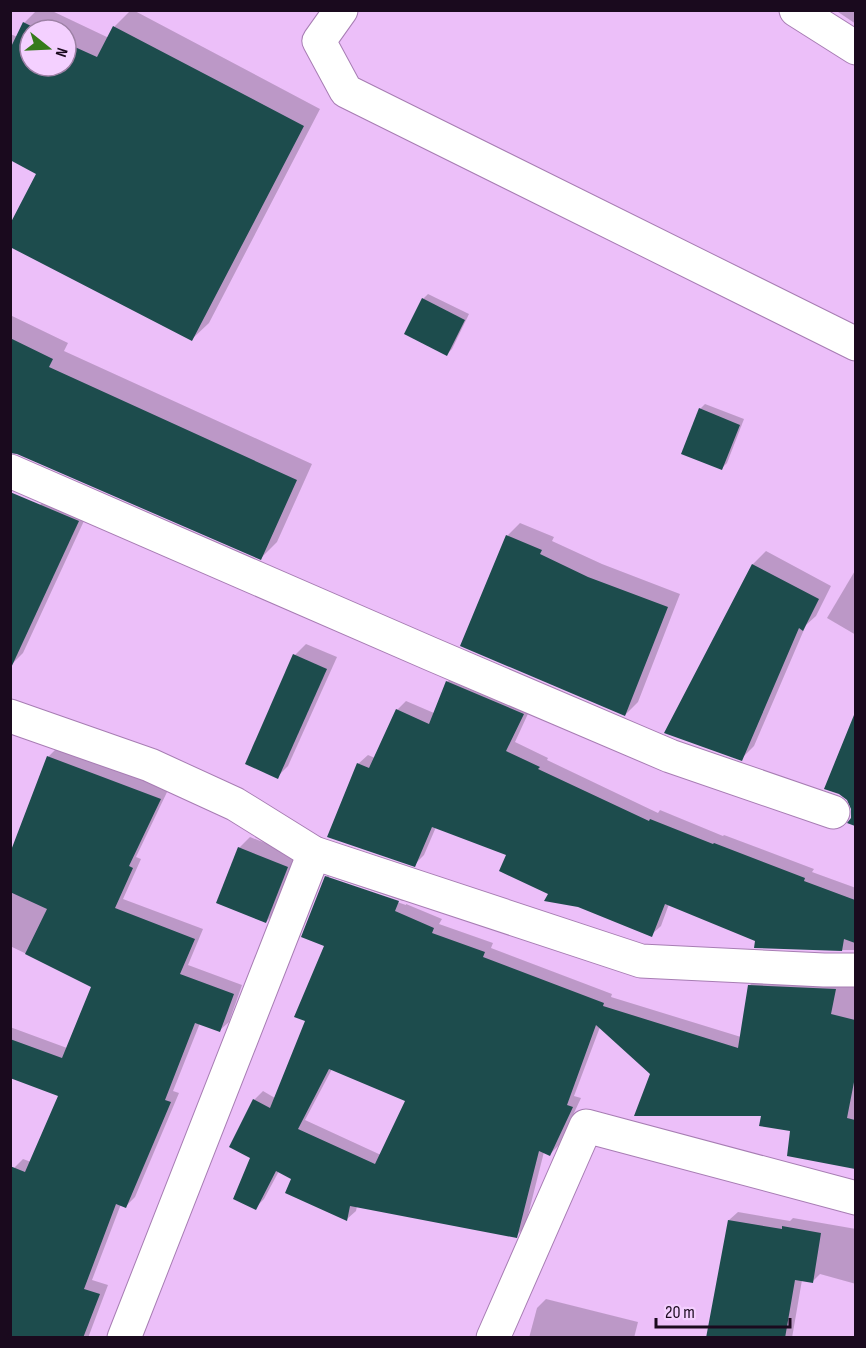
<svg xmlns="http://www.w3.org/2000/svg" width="866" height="1348" font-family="'Sofia Sans Condensed',sans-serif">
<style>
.shadow{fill:#0003;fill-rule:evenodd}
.building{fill:#1d4c4d;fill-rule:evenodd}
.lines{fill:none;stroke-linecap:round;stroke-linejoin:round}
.minor-casing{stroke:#a77db3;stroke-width:35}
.minor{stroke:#fff;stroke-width:33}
</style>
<rect width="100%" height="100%" fill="#ecbff9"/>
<g class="shadow">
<path d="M37 10H50L109 38 115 26 131 10H133L320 109 209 323 192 339 38 174 10 159V34L18 37 24 23ZM30 30H66V66H30Z"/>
<polygon points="835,10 856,10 856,24"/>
<polygon points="428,294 469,314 452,349 447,354 423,299"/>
<polygon points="10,315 68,343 64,351 312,464 277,542 261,558 18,452 10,451"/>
<polygon points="705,404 744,419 727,463 722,468 700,409"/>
<polygon points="51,494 89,510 23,653 12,664 40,505"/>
<polygon points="520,523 554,537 552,541 602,564 680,594 638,702 625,715 507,536"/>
<polygon points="766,551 831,586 816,616 806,625 754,746 741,759 753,564"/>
<polygon points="856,569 856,635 827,618"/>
<polygon points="306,644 337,657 288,766 277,777 295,655"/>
<polygon points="457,672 532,705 515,742 548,758 547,760 658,813 660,810 723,836 724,835 814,869 812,872 856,888 856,950 824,950 756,940 669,904 661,926 651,935 550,893 508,854 436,827 424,855 414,865 358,764 368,755 375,758 397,710 406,701 434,713 447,682"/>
<polygon points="856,715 856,825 850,822 852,818 853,809 849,799 840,793 826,788"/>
<polygon points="58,747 168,790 136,857 141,859 123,899 203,929 188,965 242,985 229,1022 220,1030 200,1023 173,1091 179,1093 135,1197 126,1206 121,1204 92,1280 108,1285 88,1338 39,1338 14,1168 23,1159 31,1162 60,1095 10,1077 10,1027 67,1048 93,986 10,946 10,858 49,756"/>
<polygon points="250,837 298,856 277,911 266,922 239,848"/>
<path d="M335 868 407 892 403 901 329 876V879L406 905V904L442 919 439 924 493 943 491 948 612 994 611 997 741 1037 749 986 758 977 856 981V1168L789 1155 792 1130 763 1115 652 1073 600 1027 574 1096 581 1098 559 1145 550 1154 544 1152 525 1227 516 1236 357 1206 356 1211 347 1219 293 1178 279 1171 264 1199 255 1208 251 1157 254 1100 263 1091 275 1098 307 1020 326 945V877ZM332 1069 407 1100 381 1155 305 1120Z"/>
<polygon points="738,1212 790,1221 793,1218 856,1229 856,1284 820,1274 812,1282 802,1280 792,1338 707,1338 729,1220"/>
<polygon points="546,1299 638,1322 634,1338 529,1338 537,1308"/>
</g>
<g class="building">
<polygon points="23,22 39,30 30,30 30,66 66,66 66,43 97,57 113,26 304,126 192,341 10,247 10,224 36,174 10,160 10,49"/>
<polygon points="422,298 465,320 447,356 404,334"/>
<polygon points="10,338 53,359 49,367 297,480 261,560 17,454 10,453"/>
<polygon points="699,408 740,425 722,470 681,454"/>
<polygon points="10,492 79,521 10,670"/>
<polygon points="506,535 542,550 540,554 588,577 668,607 625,716 460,646"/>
<polygon points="752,564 819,599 803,631 799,628 742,761 664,733"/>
<polygon points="293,654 327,669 278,779 245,764"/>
<polygon points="446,681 524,714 506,751 540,767 538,769 649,821 650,819 713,844 714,843 805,878 804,881 855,900 855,943 844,939 842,951 754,948 755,941 665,904 652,937 578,907 544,901 548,894 499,871 506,855 432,827 415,867 327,837 357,763 369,768 396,709 429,724"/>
<polygon points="854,715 855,715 855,826 847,823 851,818 851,809 847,800 839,794 824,789"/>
<polygon points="47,756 161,799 129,866 133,868 115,908 195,939 180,974 234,994 220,1032 195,1023 165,1100 171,1102 126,1208 116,1204 84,1289 100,1294 83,1338 10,1338 10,1166 25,1172 58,1096 10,1078 10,1039 62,1058 91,987 25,954 47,909 10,892 10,853"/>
<polygon points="238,847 288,867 266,923 216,903"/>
<path d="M325 876 399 901 395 911 434 928 432 933 485 952 483 957 604 1003 603 1006 738 1048 748 985 836 989 831 1014 855 1020V1077L847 1118 855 1120V1169L787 1156 790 1131 759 1126 761 1116H634L650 1074 596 1025 567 1105 573 1107 550 1156 539 1151 517 1238 350 1206 347 1221 285 1193 291 1179 276 1171 256 1210 233 1199 250 1158 229 1147 253 1099 270 1108 305 1021 294 1017 324 946 301 937ZM329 1069 405 1101 375 1164 298 1129Z"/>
<polygon points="728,1220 782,1229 782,1226 821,1233 813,1283 795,1280 785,1338 706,1338"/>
</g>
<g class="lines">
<g class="minor-casing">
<g id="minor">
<polyline points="341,10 319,41 346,91 856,344"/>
<polyline points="796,10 856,48"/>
<polyline points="10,471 431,654 670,756 833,812"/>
<polyline points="10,716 150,765 235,804 314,853 641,961 824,970 856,970"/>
<polyline points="124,1338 314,853"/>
<polyline points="493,1338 586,1126 856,1198"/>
</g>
</g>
<use href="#minor" class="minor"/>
</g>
<rect width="866" height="1348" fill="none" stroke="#1a0a1e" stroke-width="24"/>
<g transform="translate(48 48) rotate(108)"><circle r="28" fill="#f4d0ff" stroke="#9d81a5" stroke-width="1.5"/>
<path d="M0-4.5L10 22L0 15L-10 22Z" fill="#367a1b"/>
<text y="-9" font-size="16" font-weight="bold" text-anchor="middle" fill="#1a0a1e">N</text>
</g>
<path d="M656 1318v9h134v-9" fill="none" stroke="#1a0a1e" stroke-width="3"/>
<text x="665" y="1318" font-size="18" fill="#1a0a1e" stroke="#f4d0ff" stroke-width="4.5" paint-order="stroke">20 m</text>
</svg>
